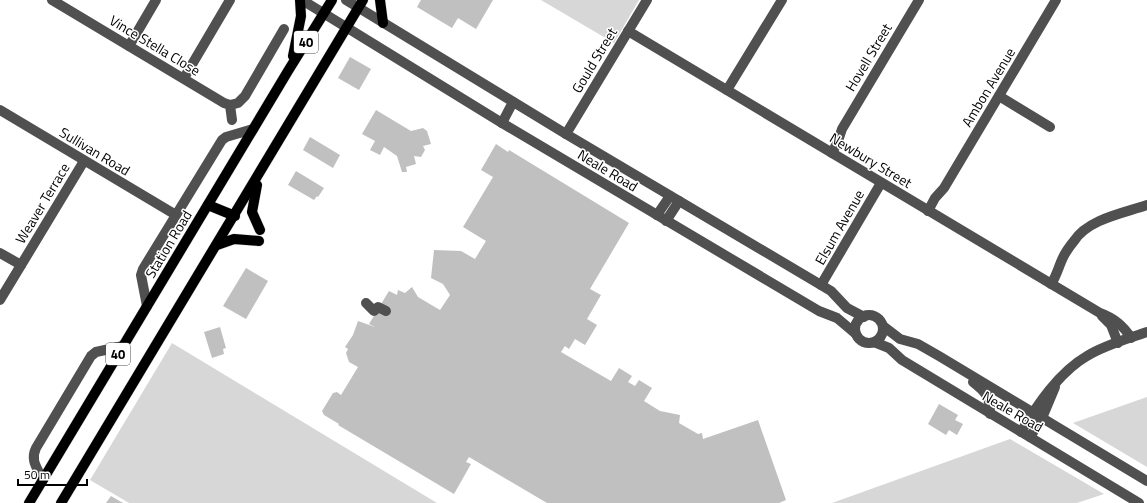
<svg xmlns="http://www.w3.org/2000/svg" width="1147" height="503" font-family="'Titillium Web',sans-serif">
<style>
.green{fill:#d7d7d7}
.building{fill:#c0c0c0}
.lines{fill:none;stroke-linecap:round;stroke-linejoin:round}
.major-casing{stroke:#dbdbdb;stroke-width:11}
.minor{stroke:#505050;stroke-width:10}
.major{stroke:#000;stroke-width:10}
.labels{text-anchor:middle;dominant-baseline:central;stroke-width:3;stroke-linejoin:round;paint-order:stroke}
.shield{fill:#fff;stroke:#4c4c4c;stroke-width:1}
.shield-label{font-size:13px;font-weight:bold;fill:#000}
.street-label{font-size:14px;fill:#000;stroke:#fff}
</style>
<rect width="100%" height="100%" fill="#fff"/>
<g class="green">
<polygon points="541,0 639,0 614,43"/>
<polygon points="172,343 437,503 129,503 90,480"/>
<polygon points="1147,397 1147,467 1073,423"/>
<polygon points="1010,439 1104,494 1077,503 832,503"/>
</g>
<g class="building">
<polygon points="421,0 493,0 476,29 458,18 452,28 417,7"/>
<polygon points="350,57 371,69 359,90 338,78"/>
<polygon points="376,110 411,131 423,128 427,131 431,144 423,146 425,150 421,157 414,156 416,164 406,167 407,172 402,172 397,156 384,147 380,155 370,150 375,141 362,134"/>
<polygon points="310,137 340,155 333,168 303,150"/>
<polygon points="496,144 508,152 509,150 629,223 590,289 601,295 587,319 597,325 585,345 575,339 569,349 565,346 561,352 611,381 619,368 632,376 628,382 635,386 639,380 652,388 644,401 660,411 680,415 679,423 698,434 702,433 703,439 758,420 786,500 779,503 547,503 469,457 466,462 471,464 454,494 338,425 339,424 324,415 322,411 333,393 337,392 341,395 358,367 349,362 346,353 348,349 345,347 353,335 358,321 375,327 369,324 389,291 397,295 398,290 405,293 412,287 418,297 440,310 450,295 443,284 431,278 434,250 461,251 475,259 486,241 463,227 493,177 481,170"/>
<polygon points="296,171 324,188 318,197 317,196 314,200 288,185"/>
<polygon points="246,268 268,281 246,319 223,306"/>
<polygon points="220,327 226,348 223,349 224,354 212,358 204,332"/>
<polygon points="939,404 958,415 955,420 963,424 957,435 949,430 946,435 928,424"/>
<polygon points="111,496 123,503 106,503"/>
</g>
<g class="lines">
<g class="major-casing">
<g id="major">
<polyline points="380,0 383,23"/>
<polyline points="293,56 301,16 300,0"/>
<polyline points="257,185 252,212 260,230"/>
<polyline points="208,205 235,216"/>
<polyline points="217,245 234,239 259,241"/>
<polyline points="29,503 288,71 332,0"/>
<polyline points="61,503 363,0"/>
</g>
</g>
<g class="minor">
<polyline points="52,0 224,103 230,105 232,120"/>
<polyline points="302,0 502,123 819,311 837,318 856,334"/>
<polyline points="346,0 566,134 821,285 831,291 847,308 864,317"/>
<path d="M628 31 1100 313C1114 318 1123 325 1131 338"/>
<polyline points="129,46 156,0"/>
<polyline points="184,78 230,0"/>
<polyline points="727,90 782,0"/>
<polyline points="999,96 1050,127"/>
<polyline points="230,105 238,103 245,96 284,29"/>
<polyline points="0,110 176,215"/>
<polyline points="502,123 513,102"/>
<polyline points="566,134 647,0"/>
<polyline points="832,153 838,141 842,129 919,0"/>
<polyline points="928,211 935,198 944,188 1056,0"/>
<polyline points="657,215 670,196"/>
<polyline points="666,221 679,201"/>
<polyline points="0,253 21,265"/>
<path d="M1051 284C1056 277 1058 269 1061 262 1064 254 1069 247 1074 241 1088 219 1124 213 1147 205"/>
<polyline points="821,285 881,183"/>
<polyline points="0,300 84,161"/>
<polyline points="366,303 374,311 378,307 386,311"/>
<polyline points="147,306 141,275 143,269 222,140 226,137 253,129"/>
<circle cx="869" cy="329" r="14"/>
<polyline points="1102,316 1111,325 1118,343"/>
<polyline points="883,326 900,339 918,344 939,356 1147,481"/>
<polyline points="874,342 889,348 902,360 1139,503"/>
<path d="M973 382C986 392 990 397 990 414"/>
<path d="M1021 432C1037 405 1059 372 1087 356 1105 345 1127 339 1147 332"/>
<polyline points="1030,437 1042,418 1055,387"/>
<path d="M43 480C37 468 30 460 36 448L91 356 96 352 123 346"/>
</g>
<use href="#major" class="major"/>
</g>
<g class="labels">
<g class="shield">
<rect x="294" y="31" width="24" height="22" rx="3"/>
<rect x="106" y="343" width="24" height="22" rx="3"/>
</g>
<g class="shield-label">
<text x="306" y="42">40</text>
<text x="118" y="354">40</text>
</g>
<g class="street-label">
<text transform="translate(155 45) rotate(31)">Vince Stella Close</text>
<text transform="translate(868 57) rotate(-59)">Hovell Street</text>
<text transform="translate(594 60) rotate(-59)">Gould Street</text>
<text transform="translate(988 87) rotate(-59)">Ambon Avenue</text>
<text transform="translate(95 151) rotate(31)">Sullivan Road</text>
<text transform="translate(871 160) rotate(31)">Newbury Street</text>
<text transform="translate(608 170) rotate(31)">Neale Road</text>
<text transform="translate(42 203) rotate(-59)">Weaver Terrace</text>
<text transform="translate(839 227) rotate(-60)">Elsum Avenue</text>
<text transform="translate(168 244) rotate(-59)">Station Road</text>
<text transform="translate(1013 411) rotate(30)">Neale Road</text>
</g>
</g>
<path d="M18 479v6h69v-6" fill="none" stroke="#000000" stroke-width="2"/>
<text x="24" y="479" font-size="12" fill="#000000" stroke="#ffffff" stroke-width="3" paint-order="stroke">50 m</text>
</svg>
